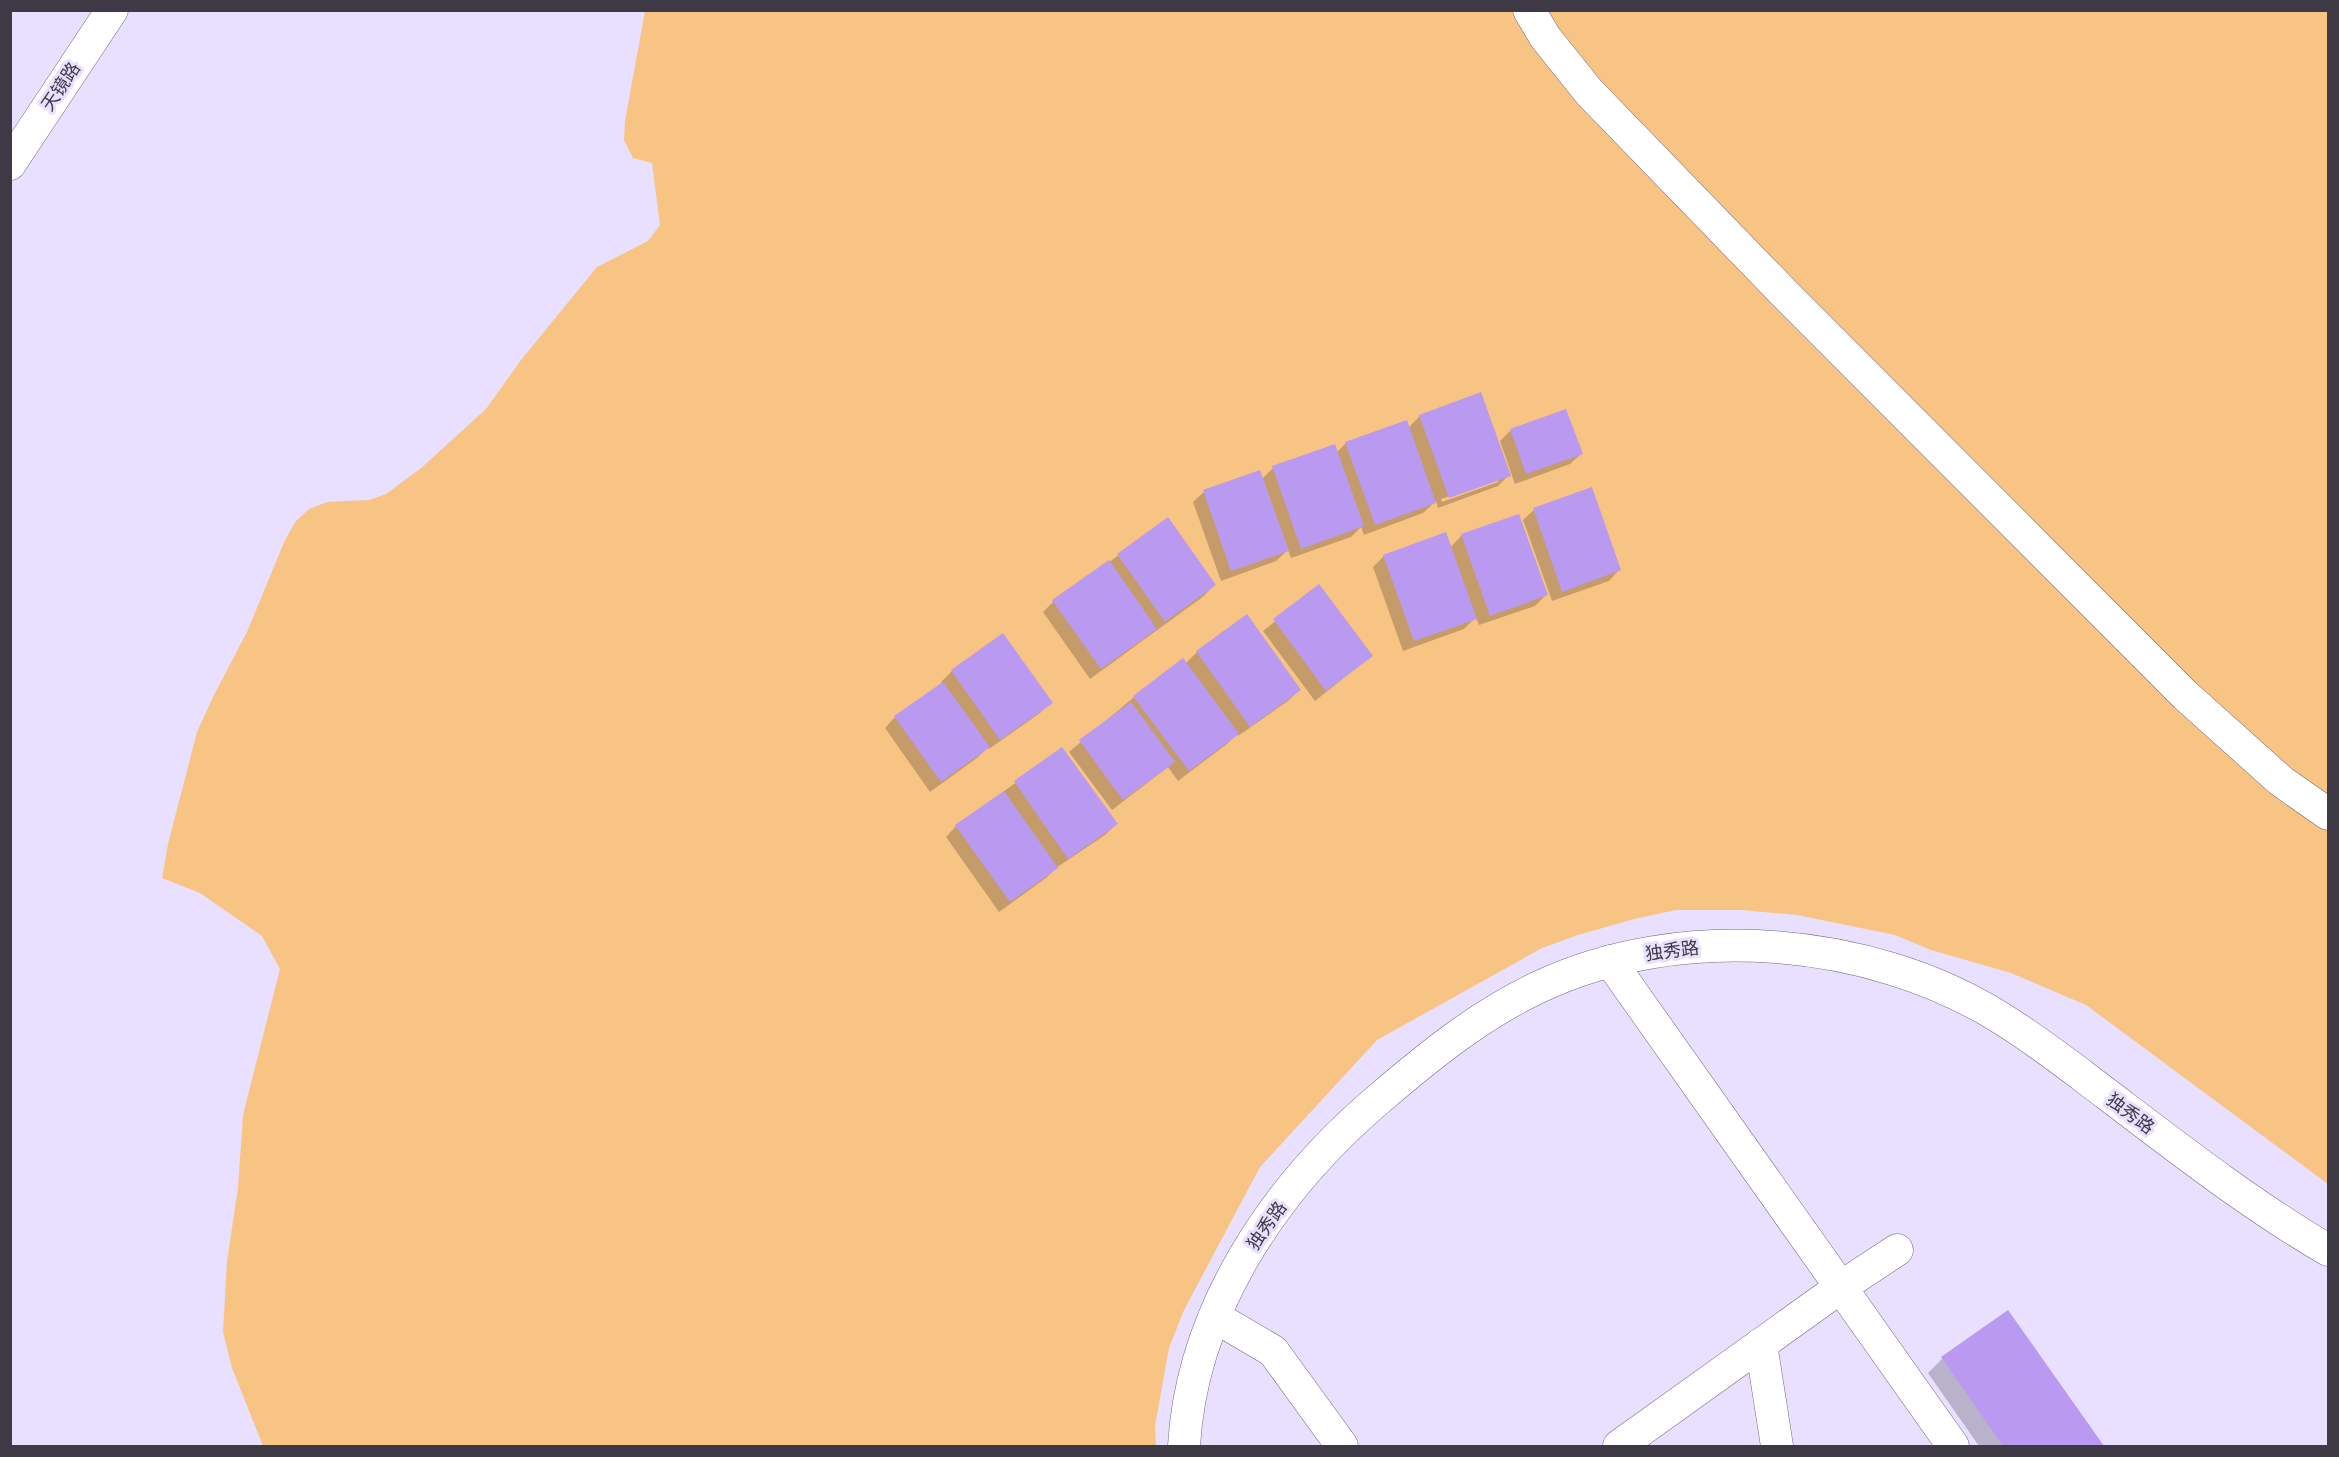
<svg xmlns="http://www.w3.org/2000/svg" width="2339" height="1457" font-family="'Open Sans','Noto Sans SC',sans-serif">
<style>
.green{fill:#f7c484}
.shadow{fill:#0003;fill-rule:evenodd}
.building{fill:#ba99f0}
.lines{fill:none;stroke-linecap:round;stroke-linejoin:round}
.minor-casing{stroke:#726883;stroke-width:33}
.minor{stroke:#fff;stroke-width:32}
.labels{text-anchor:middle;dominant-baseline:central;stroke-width:6;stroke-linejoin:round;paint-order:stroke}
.street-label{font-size:18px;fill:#3d3945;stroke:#e9dffe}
</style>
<rect width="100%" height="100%" fill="#e9dffe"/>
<polygon class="green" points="645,11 2328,11 2328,1184 2086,1005 2011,973 1931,950 1895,935 1797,915 1741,910 1676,910 1634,919 1578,935 1542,948 1377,1040 1260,1167 1184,1310 1169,1348 1155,1426 1156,1446 263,1446 232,1368 223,1332 227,1261 238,1188 243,1115 280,969 262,936 200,893 162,878 168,844 197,732 214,695 247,632 285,540 296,521 309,509 327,502 369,500 386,494 420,469 486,409 521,360 597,267 648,241 660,225 652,163 633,158 624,140 625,121"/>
<g class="shadow">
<path d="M1420 416 1509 475 1498 486 1438 508 1436 501 1423 513 1364 535 1361 527 1351 537 1291 558 1288 550 1276 561 1221 581 1193 502 1204 492 1262 479 1273 468 1336 453 1346 443 1408 428ZM1498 479V482L1442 502 1441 499Z"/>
<polygon points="1511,430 1581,454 1570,464 1515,484 1500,441"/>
<polygon points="1534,510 1619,570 1609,581 1552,601 1523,520"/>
<polygon points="1168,520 1214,585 1204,596 1090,679 1043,612 1053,602"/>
<polygon points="1462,535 1546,595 1535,606 1479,625 1476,617 1464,629 1403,651 1373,567 1384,556 1450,548"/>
<polygon points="1319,586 1371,656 1315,701 1263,631"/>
<polygon points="1246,617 1299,690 1288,701 1238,736 1237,734 1227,744 1178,781 1168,767 1112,810 1069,752 1134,697 1185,664 1197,652"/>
<polygon points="1003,635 1051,702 1040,713 989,749 988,747 977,758 930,792 885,728 895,717 942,684 941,682 952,671"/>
<polygon points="1062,749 1116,824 1105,835 1056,868 1046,878 999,912 946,837 956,826"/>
<polygon points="2008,1312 2102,1446 1979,1446 1928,1373 1942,1359"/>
</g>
<g class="building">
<polygon points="1481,392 1511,476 1449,498 1419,415"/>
<polygon points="1566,409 1583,454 1526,474 1510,429"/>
<polygon points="1407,420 1436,503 1375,525 1345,442"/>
<polygon points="1335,444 1364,526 1301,549 1272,466"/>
<polygon points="1260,470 1289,551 1231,571 1203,490"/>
<polygon points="1592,487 1621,570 1562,592 1533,508"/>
<polygon points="1519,514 1548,595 1490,616 1461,534"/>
<polygon points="1168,517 1216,585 1165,622 1117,554"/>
<polygon points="1446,532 1477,619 1414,641 1383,555"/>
<polygon points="1109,560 1157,629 1101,669 1052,600"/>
<polygon points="1319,584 1373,656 1326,691 1273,619"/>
<polygon points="1247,614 1301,690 1250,727 1196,651"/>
<polygon points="1003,633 1053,703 1000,740 951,670"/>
<polygon points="1183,658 1239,734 1189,771 1133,696"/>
<polygon points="943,682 990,747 941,782 894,716"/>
<polygon points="1131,702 1175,762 1123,800 1079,740"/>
<polygon points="1062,747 1118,824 1068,859 1014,781"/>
<polygon points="1004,791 1058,868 1010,902 955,825"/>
<polygon points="2008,1310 2104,1446 2003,1446 1941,1357"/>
</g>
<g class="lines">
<g class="minor-casing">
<g id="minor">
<polyline points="1529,10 1545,37 1589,92 1783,292 2185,695 2281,781 2328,814"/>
<polyline points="10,164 112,10"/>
<polyline points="1610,961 1953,1446"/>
<polyline points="1215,1317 1273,1351 1342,1446"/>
<polyline points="1761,1344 1777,1446"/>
<path d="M1184 1446C1192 1308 1277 1185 1380 1098 1429 1056 1481 1014 1539 987 1678 921 1869 936 1999 1017 2037 1040 2072 1068 2108 1095 2179 1149 2251 1205 2328 1250"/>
<polyline points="1619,1446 1841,1287 1897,1250"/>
</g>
</g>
<use href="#minor" class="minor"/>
</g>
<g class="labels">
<g class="street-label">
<text transform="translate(60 86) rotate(-56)">天镜路</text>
<text transform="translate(1672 950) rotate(-7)">独秀路</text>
<text transform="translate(2131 1113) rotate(37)">独秀路</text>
<text transform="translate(1266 1225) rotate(-55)">独秀路</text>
</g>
</g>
<rect width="2339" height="1457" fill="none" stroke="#3d3945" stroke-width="24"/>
</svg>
